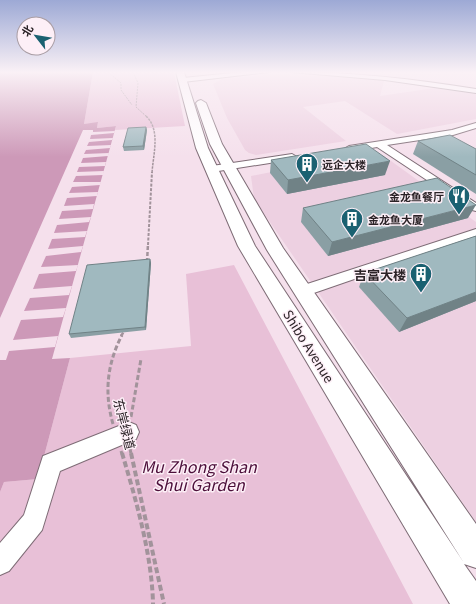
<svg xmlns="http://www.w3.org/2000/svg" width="476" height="604" font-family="Georgia,'Noto Sans SC',serif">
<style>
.built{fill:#edd0e1}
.green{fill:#e8c0d7}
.water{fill:#cd99b8}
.pier{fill:#f5e0ec}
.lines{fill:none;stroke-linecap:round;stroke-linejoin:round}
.minor-casing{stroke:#7e6c76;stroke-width:2}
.major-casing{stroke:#7e6c76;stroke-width:2}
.path-far5{stroke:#a2939b;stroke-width:1;stroke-dasharray:2 1;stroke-linecap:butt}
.path-far4{stroke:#a2939b;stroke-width:1.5;stroke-dasharray:2.5 1;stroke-linecap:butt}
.path-far3{stroke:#a2939b;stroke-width:2;stroke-dasharray:3 1.5;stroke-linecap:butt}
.path-far2{stroke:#a2939b;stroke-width:2.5;stroke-dasharray:4 2;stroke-linecap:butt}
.path-far1{stroke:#a2939b;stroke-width:3;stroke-dasharray:5 2.5;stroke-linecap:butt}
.path{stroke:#a2939b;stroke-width:4;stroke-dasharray:6 3;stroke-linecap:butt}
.minor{fill:#fff;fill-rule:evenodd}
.major{fill:#fff;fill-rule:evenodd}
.wall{fill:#8a9fa4}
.shaded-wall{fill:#708286}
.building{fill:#a0b9bf;stroke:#708286}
.labels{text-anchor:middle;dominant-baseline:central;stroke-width:3;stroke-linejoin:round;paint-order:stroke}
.far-poi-label{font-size:11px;font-weight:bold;fill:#2b2327;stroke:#fdeff7;text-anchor:start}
.poi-label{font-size:13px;font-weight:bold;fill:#2b2327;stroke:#fdeff7;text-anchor:end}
.street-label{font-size:13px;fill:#2b2327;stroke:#fdeff7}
.near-park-label{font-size:16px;font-style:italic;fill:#4c0f3a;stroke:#fdeff7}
</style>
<rect width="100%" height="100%" fill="#f5e0ec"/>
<g class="built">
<polygon points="269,75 327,76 384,81 380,96 435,88 476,94 476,119 397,134 345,101 303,107 346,141 256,155 249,153 245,150 227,118 213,84 222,79"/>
<polygon points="366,153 384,156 476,222 476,522 254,199 251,176"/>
</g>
<g class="green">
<polygon points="93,72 174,72 185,126 115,130 116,126 97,128 98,123 84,124"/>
<polygon points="234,265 413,604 0,604 0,492 4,482 38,479 70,358 191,346 186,274"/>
</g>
<polygon class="water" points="0,72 93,72 84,124 98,122 97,128 116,126 52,359 70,358 38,479 4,482 0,492"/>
<polygon class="pier" points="83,130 93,130 93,132 115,131 114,133 91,135 90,139 113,138 112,140 89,142 87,146 111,145 110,148 86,150 84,154 109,153 108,156 83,158 81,163 106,162 105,166 79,167 77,172 104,171 103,175 76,176 73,182 101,182 100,185 72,187 69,193 98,192 97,196 67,198 64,206 94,204 93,209 62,211 59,219 91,217 89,222 57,225 54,233 87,231 85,237 52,239 48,249 83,246 81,252 46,256 41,267 78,265 76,271 39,274 33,289 72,286 69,295 30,298 24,311 66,308 63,317 21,320 13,340 58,336 55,347 9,351 6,360 0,360 0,318"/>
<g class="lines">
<g class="minor-casing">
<g id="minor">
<polygon points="242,72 269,72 183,82 180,80 183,78"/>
<path d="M291 72C354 72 414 79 476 89V93L385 80Z"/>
<polygon points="476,123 476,128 453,135 387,145 476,203 476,211 472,210 377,147 349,152 344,149 349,146 452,130"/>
<polygon points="292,154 297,157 295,159 212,172 207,169 212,166"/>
<polygon points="476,229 476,237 308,295 303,296 298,295 296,291 298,287"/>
<polygon points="129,422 136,425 139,432 136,439 60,471 42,530 9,571 0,575 0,543 24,515 43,456"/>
</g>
</g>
<g class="major-casing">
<polygon id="major" points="176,72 184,72 208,148 255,246 464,563 267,250 210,144 196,103 198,101 201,100 206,103 222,144 283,248 476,524 476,568 464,564 476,581 476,604 450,604 238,246 196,148"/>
</g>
<g class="path-far5">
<polyline points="108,72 121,83 121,90 132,105"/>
<polyline points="133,72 138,83 136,107 147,117"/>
</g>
<path class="path-far4" d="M146 116C161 130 153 155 152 173"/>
<polyline class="path-far3" points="148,245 152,172"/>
<g class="path-far2">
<polyline points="147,262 148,244"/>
<polyline points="121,336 125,330"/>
</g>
<g class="path-far1">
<polyline points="131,417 141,359"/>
<path d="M113 424C104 393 107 364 122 335"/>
<polyline points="130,448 131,454"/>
<polyline points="121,451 122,454"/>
</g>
<g class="path">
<path d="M122 453C136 500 152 555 153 604"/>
<polyline points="131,453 164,604"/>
</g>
<use href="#minor" class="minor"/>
<use href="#major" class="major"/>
</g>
<g class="wall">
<polygon points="146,127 147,130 144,150 124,151 123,147"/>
<polygon points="418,141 476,149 476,194 413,154"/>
<polygon points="271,160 385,175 287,194 270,173"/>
<polygon points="303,208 468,218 328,256 301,222"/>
<polygon points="476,236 476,301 399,332 359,287 364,273"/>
<polygon points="150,259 151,263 146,330 71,338 69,334"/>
</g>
<g class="shaded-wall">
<polygon points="146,127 147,130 144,150 143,146"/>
<polygon points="390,161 385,175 287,194 288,180"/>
<polygon points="476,205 468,218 328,256 332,242"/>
<polygon points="150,259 151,263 146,330 145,327"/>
<polygon points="476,292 476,301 399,332 407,318"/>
</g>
<g class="building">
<polygon points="146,127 143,146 123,147 128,128"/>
<polygon points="450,135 476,149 476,175 418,141"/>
<polygon points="366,144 390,161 288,180 271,160"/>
<polygon points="437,178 476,205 332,242 303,208"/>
<polygon points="476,236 476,292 407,318 364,273"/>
<polygon points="150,259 145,327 69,334 87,265"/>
</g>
<linearGradient id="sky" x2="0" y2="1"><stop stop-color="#9da9d5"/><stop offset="0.46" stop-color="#faf1f6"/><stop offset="1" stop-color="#faf1f6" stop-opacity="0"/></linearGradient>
<rect width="476" height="157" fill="url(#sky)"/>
<defs>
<g id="building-pin" transform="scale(1.15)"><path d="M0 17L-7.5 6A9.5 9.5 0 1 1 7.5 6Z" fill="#1a6171" stroke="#fdeff7"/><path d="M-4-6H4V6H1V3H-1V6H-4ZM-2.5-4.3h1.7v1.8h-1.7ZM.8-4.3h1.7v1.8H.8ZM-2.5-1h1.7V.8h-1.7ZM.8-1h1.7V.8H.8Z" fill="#fff"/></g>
<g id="restaurant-pin" transform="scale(1.15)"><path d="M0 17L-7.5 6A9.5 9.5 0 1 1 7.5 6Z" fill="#1a6171" stroke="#fdeff7"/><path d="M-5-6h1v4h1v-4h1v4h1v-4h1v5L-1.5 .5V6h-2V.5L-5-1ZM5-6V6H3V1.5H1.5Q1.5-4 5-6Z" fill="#fff"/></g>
</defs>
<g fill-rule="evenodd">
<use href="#building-pin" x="307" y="164"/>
<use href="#restaurant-pin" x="459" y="196"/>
<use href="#building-pin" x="352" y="219"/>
<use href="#building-pin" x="421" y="274"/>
</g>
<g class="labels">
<g class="far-poi-label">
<text x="322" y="164">远企大楼</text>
<text x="444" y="196" text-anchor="end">金龙鱼餐厅</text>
<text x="368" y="219">金龙鱼大厦</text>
</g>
<g class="poi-label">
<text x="406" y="274">吉富大楼</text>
</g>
<g class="street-label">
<text transform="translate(309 346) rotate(58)">Shibo Avenue</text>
<text transform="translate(125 424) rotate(76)">东岸绿道</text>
</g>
<g class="near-park-label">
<text x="199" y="466">Mu Zhong Shan<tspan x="199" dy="18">Shui Garden</tspan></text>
</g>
</g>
<g transform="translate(36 36) rotate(301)"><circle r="19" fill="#fdeff7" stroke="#a99da4"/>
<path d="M0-3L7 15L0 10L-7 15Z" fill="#1a6171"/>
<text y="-6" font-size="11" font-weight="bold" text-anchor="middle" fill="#2b2327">北</text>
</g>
</svg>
